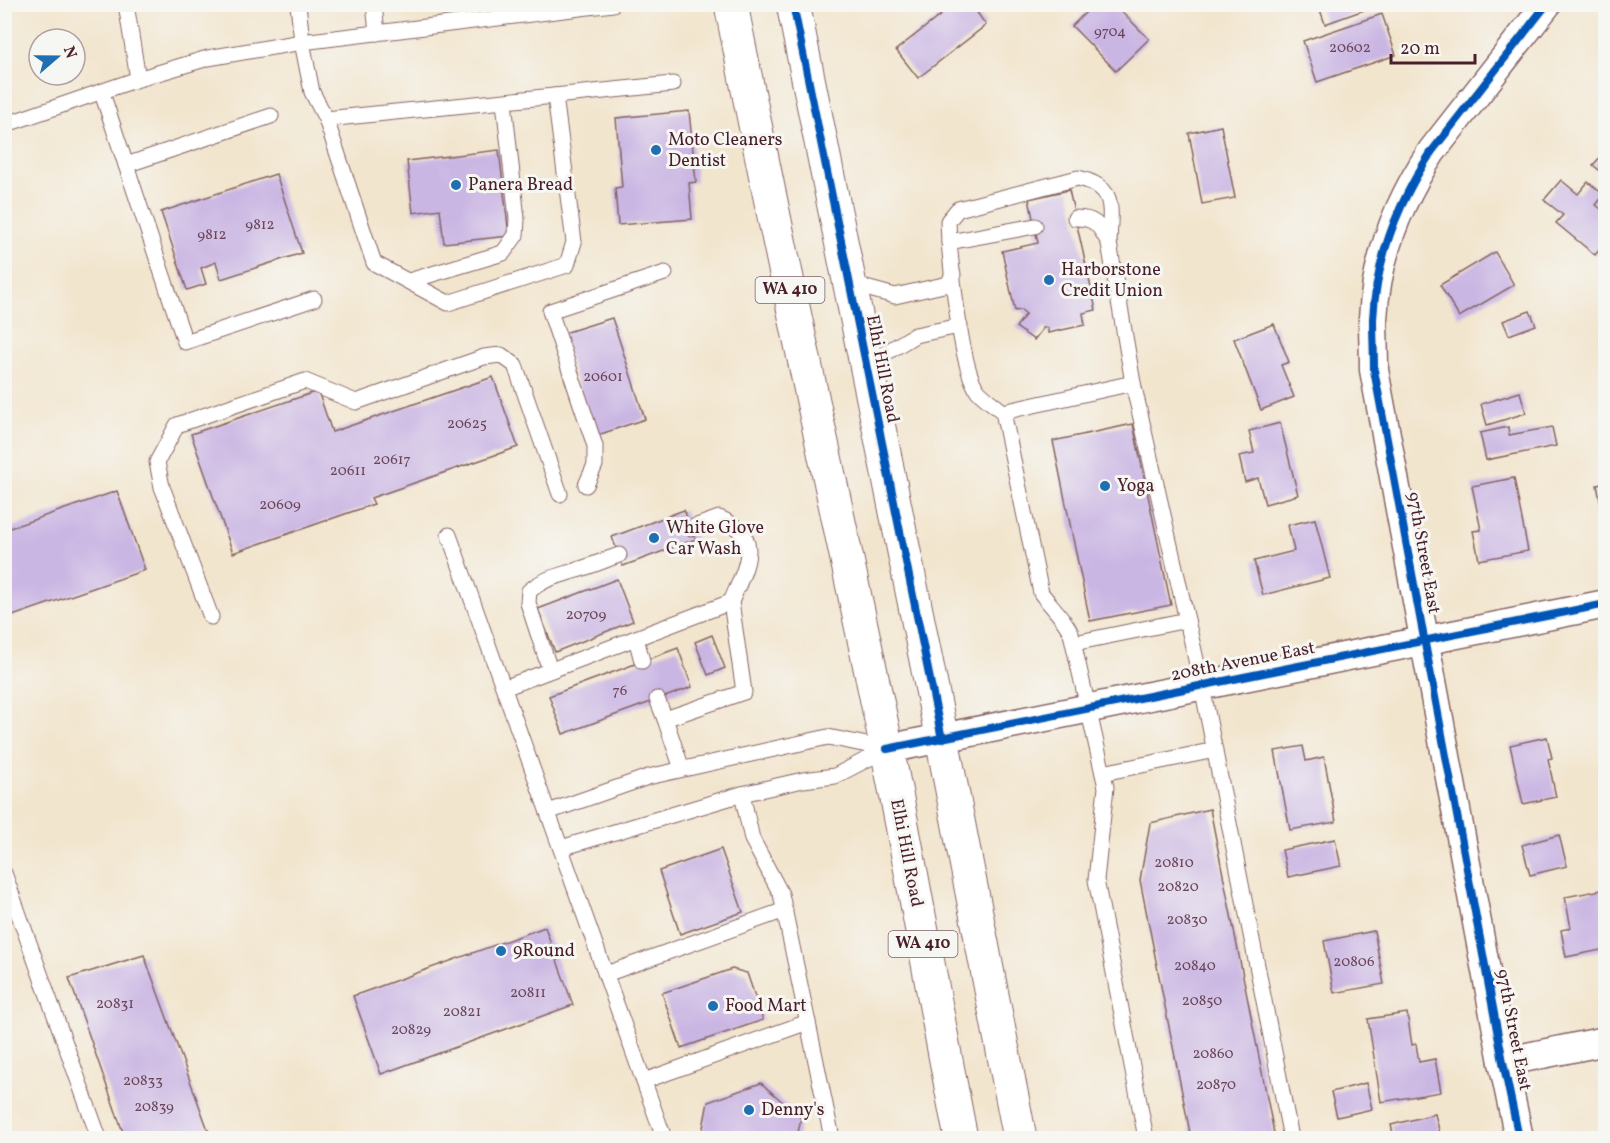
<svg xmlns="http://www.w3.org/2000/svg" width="1610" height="1143" font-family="Vollkorn,serif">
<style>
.building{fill:#cab6e3}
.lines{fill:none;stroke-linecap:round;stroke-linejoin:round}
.service-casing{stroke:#856464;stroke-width:17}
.minor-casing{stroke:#856464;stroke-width:31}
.primary-casing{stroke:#856464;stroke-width:35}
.service{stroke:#fff;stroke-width:15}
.minor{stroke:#fff;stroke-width:28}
.primary{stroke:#fff;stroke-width:33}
.cycleway-casing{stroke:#f6f6f2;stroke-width:11}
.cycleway{stroke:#0057b8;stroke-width:8}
.poi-dot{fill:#1f6fb2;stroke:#f6f6f2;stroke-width:2}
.labels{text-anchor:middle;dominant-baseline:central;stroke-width:6;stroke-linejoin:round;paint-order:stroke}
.number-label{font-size:15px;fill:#6a4559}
.shield{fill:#f6f6f2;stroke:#7e6067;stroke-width:1.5}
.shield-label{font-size:16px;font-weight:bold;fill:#4a1f2b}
.poi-label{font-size:18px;fill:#4a1f2b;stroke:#f6f6f2;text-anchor:start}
.street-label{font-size:18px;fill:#4a1f2b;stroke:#f6f6f2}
</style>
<rect width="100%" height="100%" fill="#f6f6f2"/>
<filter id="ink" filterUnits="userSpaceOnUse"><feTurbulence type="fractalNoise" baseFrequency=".0167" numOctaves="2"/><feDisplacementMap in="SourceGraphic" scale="12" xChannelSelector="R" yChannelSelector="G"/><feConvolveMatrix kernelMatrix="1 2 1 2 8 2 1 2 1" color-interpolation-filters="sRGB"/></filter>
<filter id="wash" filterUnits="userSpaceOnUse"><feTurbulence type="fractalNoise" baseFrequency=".008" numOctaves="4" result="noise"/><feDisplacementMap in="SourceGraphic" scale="24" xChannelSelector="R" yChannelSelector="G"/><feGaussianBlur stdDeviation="1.35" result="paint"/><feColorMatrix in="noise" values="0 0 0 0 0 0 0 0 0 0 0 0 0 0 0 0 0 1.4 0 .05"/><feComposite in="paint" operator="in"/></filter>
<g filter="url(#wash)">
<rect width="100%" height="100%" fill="#f2e5ce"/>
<g id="blocks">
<g class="building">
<polygon points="955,4 971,4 986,25 918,78 896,50"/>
<polygon points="1318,4 1378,4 1378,5 1325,24"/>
<polygon points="1093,5 1115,5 1149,39 1116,71 1072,26"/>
<polygon points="1382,14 1396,55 1317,82 1303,41"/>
<polygon points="689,111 696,182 689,183 692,219 618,225 615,188 622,187 616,118"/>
<polygon points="1221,126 1235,198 1202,204 1189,133"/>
<polygon points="499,150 509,236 444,243 440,209 413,213 407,161"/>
<polygon points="1606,151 1606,176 1593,165"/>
<polygon points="276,174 302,253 221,279 216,262 201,268 206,284 187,290 161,212"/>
<polygon points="1561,180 1578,194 1588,182 1604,195 1596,205 1606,213 1606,242 1595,255 1556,223 1563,215 1544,200"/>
<polygon points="1069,190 1096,310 1083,313 1085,325 1048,333 1048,329 1044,327 1034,340 1016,327 1026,314 1021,310 1015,311 1002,251 1038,243 1029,199"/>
<polygon points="1495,252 1514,285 1459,317 1440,285"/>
<polygon points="1530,311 1536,325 1509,335 1503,321"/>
<polygon points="612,318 645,419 595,436 561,334"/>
<polygon points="1274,324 1289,362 1281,365 1294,397 1261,410 1234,339"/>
<polygon points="493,377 518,447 371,498 374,504 233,553 191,434 318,391 332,432"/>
<polygon points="1520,392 1526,413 1487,425 1481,404"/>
<polygon points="1280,423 1298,495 1265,504 1258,478 1245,482 1239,456 1254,453 1249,431"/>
<polygon points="1133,424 1171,605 1090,621 1053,441"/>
<polygon points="1508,427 1509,435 1552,427 1556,446 1486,460 1480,433"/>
<polygon points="1514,478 1528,551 1479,560 1473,531 1481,530 1472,486"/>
<polygon points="1606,483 1606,521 1604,521 1597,485"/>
<polygon points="117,491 145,570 4,619 4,530"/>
<polygon points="684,510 696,539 623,566 612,537"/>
<polygon points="1315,519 1330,578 1263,595 1254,561 1294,551 1288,525"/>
<polygon points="617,579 633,621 555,652 538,609"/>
<polygon points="712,635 725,668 708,675 695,642"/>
<polygon points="678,648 692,687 563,734 549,696"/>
<polygon points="1547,737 1552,758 1548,759 1556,797 1523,804 1510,745"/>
<polygon points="1303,746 1306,761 1324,757 1336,822 1290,830 1275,751"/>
<polygon points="1210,809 1275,1138 1191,1138 1140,880 1150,823"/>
<polygon points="1559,835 1567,866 1530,875 1522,845"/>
<polygon points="1335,839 1341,866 1288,877 1282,850"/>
<polygon points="721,849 743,912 680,934 659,871"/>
<polygon points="1601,890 1606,911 1606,949 1566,957 1561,930 1571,928 1565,897"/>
<polygon points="545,927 573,1005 381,1074 353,996"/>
<polygon points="1374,931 1384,984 1334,993 1324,941"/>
<polygon points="144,955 211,1138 125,1138 69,978"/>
<polygon points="732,969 747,973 763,1020 681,1048 662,993"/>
<polygon points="1407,1013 1412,1045 1416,1044 1419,1062 1435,1059 1441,1092 1381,1102 1368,1019"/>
<polygon points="761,1083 801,1118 797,1138 701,1138 708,1102"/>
<polygon points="1366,1083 1372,1109 1337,1117 1331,1092"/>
<polygon points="1435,1114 1441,1138 1394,1138 1391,1125"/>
</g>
</g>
</g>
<g filter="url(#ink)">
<use href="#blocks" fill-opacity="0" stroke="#856464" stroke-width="1.5"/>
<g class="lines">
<g class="service-casing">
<g id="service">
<polyline points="126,4 138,79"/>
<polyline points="374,4 377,33"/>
<polyline points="613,4 302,42 312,92 326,119 673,84"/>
<polyline points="102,93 185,342 314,299"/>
<polyline points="326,119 374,263 448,303 567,265 574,242 555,96"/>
<polyline points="4,125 138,79 208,58 302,42 298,4"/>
<polyline points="126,165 271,116"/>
<path d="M1075 218C1097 218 1099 226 1109 243L1133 383"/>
<path d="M949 242 948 221 958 209 1078 178C1118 187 1110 209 1109 243"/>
<polyline points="409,281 503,253 516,235 517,219 504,102"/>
<polyline points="851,284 895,296 948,284 953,274"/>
<polyline points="866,365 915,335 960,326"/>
<path d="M1003 412C995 405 985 399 978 391 961 370 952 273 949 242L1035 226"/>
<polyline points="586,485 595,465 595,446 550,311 665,273"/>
<path d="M691 528 719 518C766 536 745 568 731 602"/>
<polyline points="449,535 664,1138"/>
<polyline points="211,617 162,487 157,462 177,425 305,381 356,402 484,357 501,355 515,365 560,494"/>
<polyline points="636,638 642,661"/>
<polyline points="1074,643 1187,620"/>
<path d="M550 670 528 603 529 591C544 578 559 576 577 570 591 566 605 560 619 555"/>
<polyline points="504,688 731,602 744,692 665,719 682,769"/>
<polyline points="657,699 665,719"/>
<polyline points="1103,773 1215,750"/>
<polyline points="742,794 752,839 781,894 832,1138"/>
<polyline points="548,812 648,777 828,737 887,749"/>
<polyline points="561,848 742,794 803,780 835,776 887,749"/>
<polyline points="4,873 99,1138"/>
<polyline points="606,974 785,910"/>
<polyline points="644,1081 808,1022"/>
<path d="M1146 1138 1096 880 1106 787 1071 633C1064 618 1051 606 1041 593L1003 412 1133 383 1202 686 1291 1138"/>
</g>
</g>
<g class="minor-casing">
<g id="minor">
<polyline points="887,749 1606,604"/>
<polyline points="1503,1062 1606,1041"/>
<path d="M1519 1138 1503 1062 1374 370C1374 353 1373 336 1373 319 1376 258 1399 201 1432 151L1547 4"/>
</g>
</g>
<g class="primary-casing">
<g id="primary">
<path d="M731 4C779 252 835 498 886 744 913 875 935 1007 961 1138"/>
<polyline points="793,4 942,739 1020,1138"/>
</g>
</g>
<use href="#service" class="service"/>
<use href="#minor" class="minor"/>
<use href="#primary" class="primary"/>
<g class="cycleway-casing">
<g id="cycleway">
<polyline points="793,4 942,739"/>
<polyline points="887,749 1606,604"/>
<path d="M1519 1138 1503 1062 1374 370C1374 353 1373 336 1373 319 1376 258 1399 201 1432 151L1547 4"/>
</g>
</g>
<use href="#cycleway" class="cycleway"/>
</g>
</g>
<g class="poi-dot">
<circle cx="656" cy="150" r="6"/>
<circle cx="456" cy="185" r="6"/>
<circle cx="1049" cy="280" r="6"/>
<circle cx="1105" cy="486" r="6"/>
<circle cx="654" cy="538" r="6"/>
<circle cx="501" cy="951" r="6"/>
<circle cx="713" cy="1006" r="6"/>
<circle cx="749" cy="1110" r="6"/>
</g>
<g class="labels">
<g class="number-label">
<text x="1110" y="32">9704</text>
<text x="1350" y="48">20602</text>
<text x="260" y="225">9812</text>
<text x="212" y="235">9812</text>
<text x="603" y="377">20601</text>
<text x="467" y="424">20625</text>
<text x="392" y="460">20617</text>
<text x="348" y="471">20611</text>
<text x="280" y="505">20609</text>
<text x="586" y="615">20709</text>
<text x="620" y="691">76</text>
<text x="1174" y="863">20810</text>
<text x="1178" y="887">20820</text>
<text x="1187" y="920">20830</text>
<text x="1354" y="962">20806</text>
<text x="1195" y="966">20840</text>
<text x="528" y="993">20811</text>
<text x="1202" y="1001">20850</text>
<text x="115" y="1004">20831</text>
<text x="462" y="1012">20821</text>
<text x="411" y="1030">20829</text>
<text x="1213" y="1054">20860</text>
<text x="143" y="1081">20833</text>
<text x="1216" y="1085">20870</text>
<text x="154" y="1107">20839</text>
</g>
<g class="shield">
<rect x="755.5" y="277" width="69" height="26" rx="4.5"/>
<rect x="888.5" y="931" width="69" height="26" rx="4.5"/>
</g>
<g class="shield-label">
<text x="790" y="290">WA 410</text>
<text x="923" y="944">WA 410</text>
</g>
<g class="poi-label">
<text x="668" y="140">Moto Cleaners<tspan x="668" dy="21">Dentist</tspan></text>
<text x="468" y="185">Panera Bread</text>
<text x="1061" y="270">Harborstone<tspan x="1061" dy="21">Credit Union</tspan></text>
<text x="1117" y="486">Yoga</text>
<text x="666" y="528">White Glove<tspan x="666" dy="21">Car Wash</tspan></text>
<text x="513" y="951">9Round</text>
<text x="725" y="1006">Food Mart</text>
<text x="761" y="1110">Denny's</text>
</g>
<g class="street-label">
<text transform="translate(882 369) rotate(79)">Elhi Hill Road</text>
<text transform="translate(1423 553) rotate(80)">97th Street East</text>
<text transform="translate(1243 662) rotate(-11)">208th Avenue East</text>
<text transform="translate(906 853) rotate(79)">Elhi Hill Road</text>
<text transform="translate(1513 1030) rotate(79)">97th Street East</text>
</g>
</g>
<rect width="1610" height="1143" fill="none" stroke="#f6f6f2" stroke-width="24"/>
<g transform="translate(57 57) rotate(70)"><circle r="28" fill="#f6f6f2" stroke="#b1a0a2" stroke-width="1.5"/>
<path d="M0-4.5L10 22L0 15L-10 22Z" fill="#1f6fb2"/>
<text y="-9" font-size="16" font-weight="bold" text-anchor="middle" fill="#4a1f2b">N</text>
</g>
<path d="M1391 54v9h84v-9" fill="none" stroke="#4a1f2b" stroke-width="3"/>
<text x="1400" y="54" font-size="18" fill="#4a1f2b" stroke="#f6f6f2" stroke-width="4.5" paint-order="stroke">20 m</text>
</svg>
